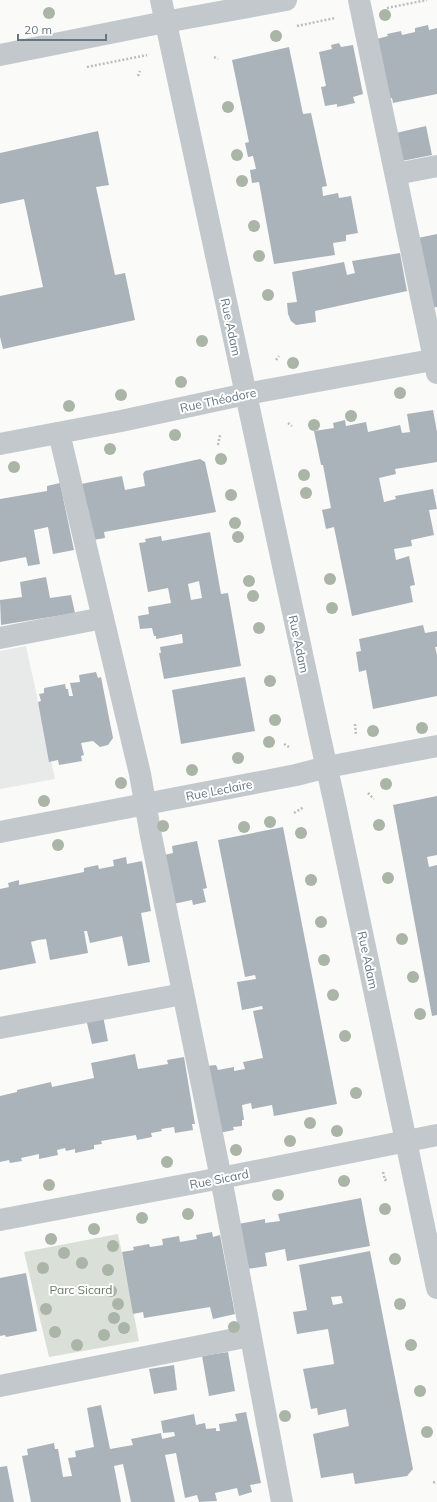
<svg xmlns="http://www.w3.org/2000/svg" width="437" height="1502" font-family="Mulish,sans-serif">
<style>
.built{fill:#e8e9e9}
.green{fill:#dadfd7}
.building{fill:#aab3b9;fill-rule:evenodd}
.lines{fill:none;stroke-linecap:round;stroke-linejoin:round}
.path{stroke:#bbbfc2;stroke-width:2.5;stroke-dasharray:2 2;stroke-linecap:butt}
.minor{stroke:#c3c8cc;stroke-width:22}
.tree{fill:#aab4a7}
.labels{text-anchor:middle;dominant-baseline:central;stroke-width:4;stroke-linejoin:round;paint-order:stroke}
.street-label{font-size:12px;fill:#657683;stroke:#fff}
.park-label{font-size:12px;fill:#687a64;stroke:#fff}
</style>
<rect width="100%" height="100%" fill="#fafaf8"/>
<polygon class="built" points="26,646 55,779 0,789 0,651"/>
<polygon class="green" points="118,1234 139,1341 49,1357 24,1252"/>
<g class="building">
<polygon points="428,25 429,30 437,28 437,94 393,103 392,98 385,100 373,40 388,36 387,34 401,31 402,35 415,32 415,28"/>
<polygon points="339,43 341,47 353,45 363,94 353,97 355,103 337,107 337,104 325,106 321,87 326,86 319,52 332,49 331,45"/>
<polygon points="289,47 303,114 311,113 327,186 322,187 323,196 338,193 339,198 351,196 358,233 346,235 346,241 333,243 335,255 274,264 259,182 252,183 250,170 256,169 253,156 248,157 245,143 249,142 232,60"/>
<polygon points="426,126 432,155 402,161 396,133"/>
<polygon points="98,131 109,185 96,187 115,275 125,273 135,320 3,349 0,337 0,296 43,287 24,199 0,204 0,153"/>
<polygon points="437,234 437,307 430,308 418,238"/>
<polygon points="400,253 407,291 315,311 316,322 296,325 291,321 288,314 287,303 297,302 292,272 344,262 347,275 355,273 352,261"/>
<polygon points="433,410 437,432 437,462 395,469 396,474 379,478 384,502 396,499 395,496 433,489 437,509 429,510 434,535 411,540 412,546 394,549 396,560 409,556 415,585 410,586 413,602 352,616 334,527 326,529 322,510 331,508 323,465 321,465 314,431 334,428 333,423 345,420 346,426 366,422 368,432 400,425 402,433 410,432 407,414"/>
<polygon points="200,459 205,462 216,512 104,532 105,538 93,540 81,484 122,476 125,490 145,486 143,474 145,471"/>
<polygon points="60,483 74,550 53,554 48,527 34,530 40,564 28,566 26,557 0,562 0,499 47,491 47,486"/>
<path d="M210 532 221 594 228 593 241 666 164 679 159 653H161L160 647 183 643 182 634 156 639V636H154L152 628 140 629 138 616 149 614 148 607 171 603 168 588 148 592 139 543 146 542 145 539 161 536 162 541ZM199 581 202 598 191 600 188 584Z"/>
<polygon points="46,577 50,598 71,595 75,613 1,625 0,600 22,597 20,582"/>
<polygon points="423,625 425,633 437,631 437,647 435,647 437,655 437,696 373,709 366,670 359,672 356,652 361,651 359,639"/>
<polygon points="96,672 98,678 101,677 113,738 108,745 100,747 93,741 81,743 84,755 81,756 82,761 59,765 58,760 49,762 38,702 41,701 39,694 44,693 44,688 65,684 66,689 68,689 69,696 73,696 70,683 80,682 79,675"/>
<polygon points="245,677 255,731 181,744 172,690"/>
<polygon points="437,796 437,855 427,857 429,867 437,865 437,1015 432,1016 393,805"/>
<polygon points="283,827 337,1104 274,1116 272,1105 252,1109 251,1103 242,1105 244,1120 242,1120 242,1126 233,1127 234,1130 219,1133 207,1066 216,1065 218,1070 234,1067 234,1071 245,1069 243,1062 263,1058 253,1011 263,1009 262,1006 242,1010 237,982 256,979 255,975 245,977 218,840"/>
<polygon points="197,841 207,888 203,889 206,902 193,905 192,900 173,904 164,855 173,853 172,846"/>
<polygon points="126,857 127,864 142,861 151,911 141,913 150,962 128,966 122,936 90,943 87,931 84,931 88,953 50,960 46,939 38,940 31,942 36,963 0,970 0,889 9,887 8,883 19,880 19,885 84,872 84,868 98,865 99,869 114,866 113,860"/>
<polygon points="103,1016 108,1041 92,1044 86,1019"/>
<polygon points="135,1054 138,1069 168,1064 167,1060 184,1057 195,1124 192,1124 193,1130 175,1133 174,1127 161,1129 162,1131 151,1133 152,1137 137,1140 136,1135 101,1141 102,1144 94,1145 94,1149 75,1153 75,1149 66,1151 65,1148 57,1150 58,1155 39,1159 39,1154 21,1158 22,1161 10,1163 9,1160 0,1162 0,1096 17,1092 17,1090 51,1082 52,1087 94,1078 91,1063"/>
<polygon points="361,1198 370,1246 287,1261 285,1249 265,1253 267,1266 247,1269 238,1224 265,1219 265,1223 280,1221 278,1214"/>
<polygon points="212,1232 213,1237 220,1235 235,1314 213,1319 210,1307 144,1318 143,1312 133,1314 122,1252 134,1250 133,1247 149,1244 150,1247 163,1245 162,1239 179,1236 180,1242 197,1239 196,1235"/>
<path d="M370 1251 413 1469 407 1476 355 1484 353 1473 321 1478 313 1434 349 1426 346 1409 318 1415 317 1408 311 1409 303 1369 334 1364 333 1357 328 1329 297 1334 293 1312 307 1310 299 1265ZM341 1296 343 1303 333 1305 331 1297Z"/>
<polygon points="26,1273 37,1331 6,1337 5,1335 0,1336 0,1278"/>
<polygon points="228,1352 235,1391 209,1396 202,1356"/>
<polygon points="174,1365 177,1390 154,1394 149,1369"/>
<polygon points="101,1405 110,1449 133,1445 131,1439 161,1433 162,1439 175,1436 174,1432 163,1433 161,1421 194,1414 196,1425 205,1423 206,1429 216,1428 216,1431 220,1431 219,1424 237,1421 235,1414 246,1412 261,1483 250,1485 252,1492 239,1496 237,1488 215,1493 217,1501 199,1502 197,1495 185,1498 176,1453 165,1455 175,1502 131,1502 123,1464 114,1466 121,1502 31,1502 22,1456 28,1455 27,1449 54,1443 55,1449 58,1449 63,1477 72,1476 68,1458 76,1457 75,1451 94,1447 87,1408"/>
<polygon points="7,1466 14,1502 0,1502 0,1467"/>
</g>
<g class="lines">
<g class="path">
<polyline points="387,8 427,0"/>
<polyline points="297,26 335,18"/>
<polyline points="214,57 218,59"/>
<polyline points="87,67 147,55"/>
<polyline points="138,76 140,71"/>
<polyline points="276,360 279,356"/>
<polyline points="288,423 292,426"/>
<polyline points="218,445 220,435"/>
<polyline points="355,724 356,735"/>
<polyline points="284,744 289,747"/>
<polyline points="368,793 374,799"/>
<polyline points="294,813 304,807"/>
<polyline points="383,1172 385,1180 387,1179"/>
<polyline points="433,1482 437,1483"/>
</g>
<g class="minor">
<polyline points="161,0 321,742 334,800 437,1288"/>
<polyline points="359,0 437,373"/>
<polyline points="0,55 165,22 286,0"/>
<polyline points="396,174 437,166"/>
<polyline points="59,433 140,774 151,836 221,1178 282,1502"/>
<polyline points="0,444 121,421 246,394 437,359"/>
<polyline points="0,638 103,618"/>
<polyline points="0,832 296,775 327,767 437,746"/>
<polyline points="0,1028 183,994"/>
<polyline points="0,1220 221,1178 437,1135"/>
<polyline points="0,1386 250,1336"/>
</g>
</g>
<g class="tree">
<circle cx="49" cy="13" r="6"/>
<circle cx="385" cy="15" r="6"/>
<circle cx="276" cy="36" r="6"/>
<circle cx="228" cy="107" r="6"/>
<circle cx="237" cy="155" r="6"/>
<circle cx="242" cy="181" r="6"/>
<circle cx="254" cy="226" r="6"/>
<circle cx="259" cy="256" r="6"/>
<circle cx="268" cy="295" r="6"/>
<circle cx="202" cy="341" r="6"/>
<circle cx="293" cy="363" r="6"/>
<circle cx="181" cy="382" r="6"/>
<circle cx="400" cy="393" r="6"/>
<circle cx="121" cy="395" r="6"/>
<circle cx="69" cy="406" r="6"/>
<circle cx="351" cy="416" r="6"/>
<circle cx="314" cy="425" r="6"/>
<circle cx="175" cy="435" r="6"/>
<circle cx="110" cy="449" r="6"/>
<circle cx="221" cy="459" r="6"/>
<circle cx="14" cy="467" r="6"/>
<circle cx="304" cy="475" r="6"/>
<circle cx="306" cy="493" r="6"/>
<circle cx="231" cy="495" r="6"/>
<circle cx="235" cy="523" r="6"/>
<circle cx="238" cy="537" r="6"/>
<circle cx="330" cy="579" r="6"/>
<circle cx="249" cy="581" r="6"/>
<circle cx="253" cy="596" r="6"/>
<circle cx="332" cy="608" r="6"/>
<circle cx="259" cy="628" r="6"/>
<circle cx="270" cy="681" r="6"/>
<circle cx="275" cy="720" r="6"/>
<circle cx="422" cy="728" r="6"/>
<circle cx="373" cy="731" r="6"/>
<circle cx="269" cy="742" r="6"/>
<circle cx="238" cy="758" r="6"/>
<circle cx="192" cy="770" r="6"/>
<circle cx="121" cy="783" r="6"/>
<circle cx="386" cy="784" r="6"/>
<circle cx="44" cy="801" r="6"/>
<circle cx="270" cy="822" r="6"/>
<circle cx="379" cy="825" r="6"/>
<circle cx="163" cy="826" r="6"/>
<circle cx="244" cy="827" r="6"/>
<circle cx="301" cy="833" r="6"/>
<circle cx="58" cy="845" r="6"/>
<circle cx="388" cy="878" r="6"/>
<circle cx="311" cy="880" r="6"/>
<circle cx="321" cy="922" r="6"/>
<circle cx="402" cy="939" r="6"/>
<circle cx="324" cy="960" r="6"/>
<circle cx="413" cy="977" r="6"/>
<circle cx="333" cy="995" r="6"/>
<circle cx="420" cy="1014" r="6"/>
<circle cx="345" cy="1036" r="6"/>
<circle cx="356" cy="1093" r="6"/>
<circle cx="310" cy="1123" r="6"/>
<circle cx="337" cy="1131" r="6"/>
<circle cx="290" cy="1141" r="6"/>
<circle cx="236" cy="1150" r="6"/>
<circle cx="167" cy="1162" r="6"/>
<circle cx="344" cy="1181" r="6"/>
<circle cx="49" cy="1185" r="6"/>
<circle cx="278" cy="1195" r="6"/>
<circle cx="385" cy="1209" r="6"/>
<circle cx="188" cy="1214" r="6"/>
<circle cx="142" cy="1218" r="6"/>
<circle cx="94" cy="1229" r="6"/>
<circle cx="51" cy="1239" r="6"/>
<circle cx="113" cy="1246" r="6"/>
<circle cx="64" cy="1253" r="6"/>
<circle cx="395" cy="1259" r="6"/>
<circle cx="82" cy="1263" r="6"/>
<circle cx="43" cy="1268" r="6"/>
<circle cx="108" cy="1270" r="6"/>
<circle cx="111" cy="1291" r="6"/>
<circle cx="118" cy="1304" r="6"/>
<circle cx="400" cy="1304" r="6"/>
<circle cx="46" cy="1309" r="6"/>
<circle cx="114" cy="1318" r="6"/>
<circle cx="234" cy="1327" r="6"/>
<circle cx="124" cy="1328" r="6"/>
<circle cx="55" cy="1332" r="6"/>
<circle cx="104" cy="1335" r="6"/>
<circle cx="77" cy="1345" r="6"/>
<circle cx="411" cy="1345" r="6"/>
<circle cx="420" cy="1391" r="6"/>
<circle cx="285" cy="1416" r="6"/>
<circle cx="427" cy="1432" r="6"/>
</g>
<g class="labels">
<g class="street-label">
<text transform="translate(231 327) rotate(78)">Rue Adam</text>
<text transform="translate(218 400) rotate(-12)">Rue Théodore</text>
<text transform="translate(299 644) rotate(78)">Rue Adam</text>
<text transform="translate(219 790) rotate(-11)">Rue Leclaire</text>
<text transform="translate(368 960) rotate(78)">Rue Adam</text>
<text transform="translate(219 1179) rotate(-11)">Rue Sicard</text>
</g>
<g class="park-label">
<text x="81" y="1289">Parc Sicard</text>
</g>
</g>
<path d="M18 34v6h88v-6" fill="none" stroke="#657683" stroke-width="2"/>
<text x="24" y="34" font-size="12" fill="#657683" stroke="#ffffff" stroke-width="3" paint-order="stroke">20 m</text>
</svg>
